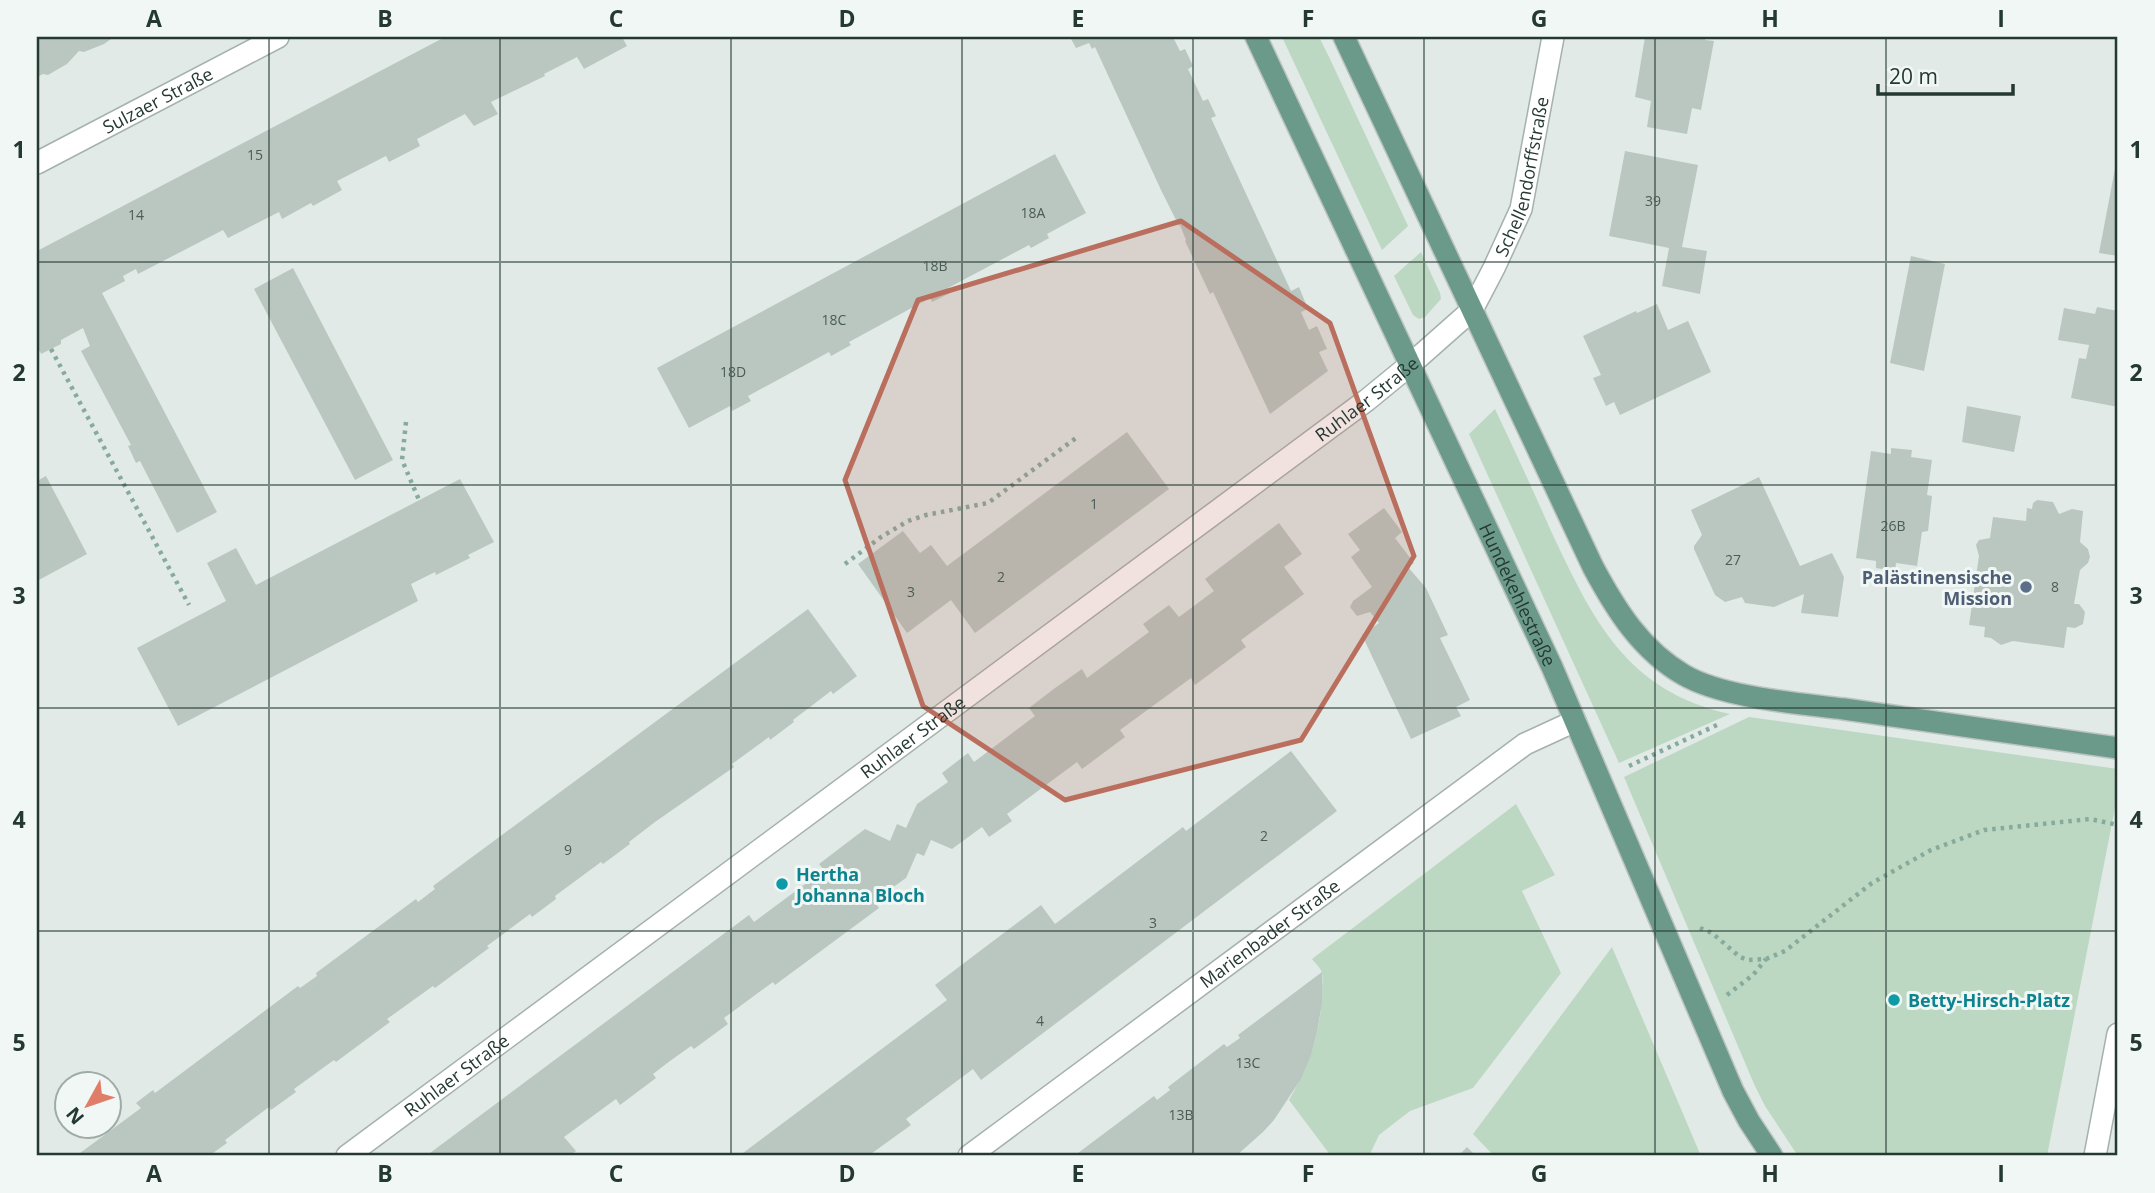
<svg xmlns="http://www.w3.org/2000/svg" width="2155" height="1193" font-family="'Open Sans',sans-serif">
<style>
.green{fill:#bdd8c2}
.building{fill:#bac7c1}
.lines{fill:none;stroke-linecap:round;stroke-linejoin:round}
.minor-casing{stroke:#a5b1ac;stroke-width:24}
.major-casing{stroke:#bdc4c1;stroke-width:24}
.path{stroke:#86aa9c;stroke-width:4.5;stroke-dasharray:3.5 5;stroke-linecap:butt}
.minor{stroke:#fff;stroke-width:21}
.major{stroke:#6b9a8b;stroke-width:21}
.marked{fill:#ba6f5e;fill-opacity:0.2;stroke:#ba6f5e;stroke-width:5;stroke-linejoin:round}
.grid{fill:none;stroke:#243931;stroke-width:2;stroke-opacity:0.55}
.service-dot{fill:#5c6f8a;stroke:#f1f7f4;stroke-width:2.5}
.culture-dot{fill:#0f9aa8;stroke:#f1f7f4;stroke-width:2.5}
.labels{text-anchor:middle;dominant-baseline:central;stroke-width:6;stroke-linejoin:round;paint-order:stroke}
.number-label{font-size:14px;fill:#4a5c55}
.street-label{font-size:18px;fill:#243931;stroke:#f1f7f4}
.service-label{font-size:18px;font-weight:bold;fill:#4e5e75;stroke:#f1f7f4;text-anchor:end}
.culture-label{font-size:18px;font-weight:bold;fill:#0d838f;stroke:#f1f7f4;text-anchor:start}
.neatline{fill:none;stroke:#243931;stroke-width:2.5}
.grid-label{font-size:23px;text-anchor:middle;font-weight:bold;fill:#243931}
</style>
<rect width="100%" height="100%" fill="#e1eae6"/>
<g class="green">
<polygon points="1282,37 1319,37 1330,59 1408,226 1382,250"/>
<polygon points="1421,252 1440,293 1441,299 1425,317 1419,319 1413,315 1394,276"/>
<path d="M1495 409C1514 449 1533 490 1551 531 1593 620 1626 691 1730 714L1619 763 1469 434Z"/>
<polygon points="1749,717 2118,769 2118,785 2114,813 2047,1156 1798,1156 1765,1106 1754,1084 1624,777"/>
<path d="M1516 804 1555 875 1522 891 1561 973 1473 1088 1410 1111 1379 1135 1369 1156H1331L1289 1100C1309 1066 1322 1029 1322 989 1322 985 1323 977 1322 973 1321 968 1315 963 1312 959Z"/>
<polygon points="1612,947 1701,1156 1494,1156 1473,1134"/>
</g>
<g class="building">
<polygon points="37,37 114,37 104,44 84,52 79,51 67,64 48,75 43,74 37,77"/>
<polygon points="445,37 622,37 627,46 584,69 577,57 544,74 545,76 491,102 498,114 474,126 465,114 417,139 420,146 389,162 386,156 337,181 342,190 313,206 311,203 282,219 279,212 228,238 223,230 138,274 136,269 123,276 125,281 102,293 217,512 177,533 140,461 136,463 128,446 131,445 81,351 90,346 83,328 61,340 61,344 41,354 40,351 37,353 37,251"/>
<polygon points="1070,37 1173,37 1180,51 1185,49 1193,66 1188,69 1203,101 1208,99 1216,116 1211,118 1291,291 1299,287 1308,309 1301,312 1309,330 1317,326 1327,349 1319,352 1328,371 1270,414 1213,292 1210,294 1185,241 1186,240 1180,225 1179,226 1161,190 1095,47 1092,49 1089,43 1076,48"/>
<polygon points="1645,37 1706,37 1705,40 1714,41 1701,110 1692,108 1687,134 1647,127 1651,101 1635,97"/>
<polygon points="1625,151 1698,165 1682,247 1707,251 1700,294 1662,286 1669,248 1609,236"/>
<polygon points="1055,154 1086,213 1047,234 1049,238 1031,248 1029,245 948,288 950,293 932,302 930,298 849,342 851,345 831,356 829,352 748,396 751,401 732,411 730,406 689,428 657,368"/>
<polygon points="2117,158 2118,158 2118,256 2099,253"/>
<polygon points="1911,256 1945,264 1924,371 1890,363"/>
<polygon points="293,268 393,460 355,480 254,289"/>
<polygon points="1657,304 1668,330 1688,321 1711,372 1620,415 1614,402 1606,406 1593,378 1601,375 1583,336 1636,311 1637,313"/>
<polygon points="2097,307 2118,311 2118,407 2071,398 2079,358 2086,359 2089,345 2058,340 2064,308 2095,314"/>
<polygon points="1967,406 2021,416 2014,452 1962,442"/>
<polygon points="1127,432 1169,489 975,633 951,600 907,633 858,564 903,531 920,553 931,545 947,566"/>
<polygon points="1891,448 1912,450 1911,457 1932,460 1927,495 1932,496 1928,531 1922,532 1917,566 1896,563 1895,571 1876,568 1876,561 1856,558 1871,451 1891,454"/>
<polygon points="46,476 87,554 37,581 37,481"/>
<polygon points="1759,477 1800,566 1832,553 1844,577 1838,617 1801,613 1804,594 1774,607 1745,603 1742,597 1725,602 1715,595 1694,549 1694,546 1702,535 1691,510"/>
<polygon points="460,479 494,542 468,555 470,558 436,575 435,572 411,584 418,601 178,726 137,648 226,601 207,563 236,548 256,585"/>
<polygon points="2037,500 2053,502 2059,514 2072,509 2083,511 2080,542 2088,549 2090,557 2088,563 2080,570 2074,604 2079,604 2085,612 2083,624 2075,628 2067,627 2064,648 2013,641 2001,645 1991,638 1984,637 1985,627 1969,625 1979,556 1976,545 1979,540 1990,538 1993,517 2026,521 2027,508 2032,509 2033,503"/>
<polygon points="1384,508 1402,532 1395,538 1414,563 1408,567 1426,588 1448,635 1440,638 1470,700 1456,707 1461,716 1411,739 1362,635 1379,623 1370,612 1357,616 1350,607 1353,601 1372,587 1351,557 1360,550 1348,534"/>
<polygon points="1279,523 1302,554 1284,567 1304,594 1241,640 1246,647 1195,685 1191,678 1120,730 1125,737 1082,769 1077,762 1007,814 1012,821 989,837 982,827 952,849 931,840 924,856 917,853 906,878 874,901 879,908 775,985 773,982 724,1018 728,1024 694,1049 691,1046 670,1061 653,1074 656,1078 620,1105 616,1099 564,1137 576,1151 569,1156 426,1156 749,915 754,922 824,870 819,864 865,829 890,841 897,824 906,828 917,804 948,782 942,773 968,753 974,762 1035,716 1029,708 1055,688 1082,669 1087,678 1149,632 1143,624 1169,605 1179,617 1214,591 1205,579"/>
<polygon points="808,609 857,676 833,694 831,691 793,720 794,722 770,740 769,737 732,764 734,767 655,822 629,842 630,844 603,864 601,862 555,896 556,899 532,917 530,914 487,946 489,948 435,988 433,986 387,1019 390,1022 336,1062 334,1060 294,1089 296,1092 271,1110 269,1107 225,1140 227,1143 209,1156 76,1156 141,1108 136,1103 145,1096 153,1090 155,1093 298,986 300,988 317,976 316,973 397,913 416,899 418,902 435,889 433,886"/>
<polygon points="1291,751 1337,811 981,1080 973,1069 906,1119 911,1125 868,1156 739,1156 947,1000 935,985 1041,905 1055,924 1183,827 1186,831"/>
<polygon points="1322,972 1322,1003 1317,1032 1311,1055 1301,1079 1274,1120 1263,1132 1237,1155 1234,1156 1074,1156 1154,1096 1157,1100 1170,1090 1168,1087 1224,1044 1227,1047 1240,1038 1238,1035"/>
<polygon points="1467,1147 1476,1156 1458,1156"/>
</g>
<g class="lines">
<g class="minor-casing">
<g id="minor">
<path id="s1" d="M37 163 278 37"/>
<path id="s2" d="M347 1156 1367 400 1411 364 1472 310 1494 268 1521 209 1553 37"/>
<path id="s3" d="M969 1156 1525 744 1575 721"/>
<polyline points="2095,1156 2118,1034"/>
</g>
</g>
<g class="major-casing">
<g id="major">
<path id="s4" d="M1256 37 1552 667 1733 1091 1749 1121 1772 1156"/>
<path d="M1344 37 1593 567C1616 610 1641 650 1684 675 1724 698 1798 703 1844 709 1936 722 2027 735 2118 748"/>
</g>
</g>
<g class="path">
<polyline points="51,349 189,605"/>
<polyline points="406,422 402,460 419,500"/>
<polyline points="845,564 881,537 908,521 926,515 988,503 1076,438"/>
<polyline points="1629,766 1717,725"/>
<polyline points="1700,928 1712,933 1740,957 1748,960 1766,959 1785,951 1872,883 1931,850 1984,830 2090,819 2118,825"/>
<polyline points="1727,995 1753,975 1766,959"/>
</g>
<use href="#minor" class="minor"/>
<use href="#major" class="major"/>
</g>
<path class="marked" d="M1181 221 1330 323 1414 556 1301 740 1065 800 923 706 845 480 918 300Z"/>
<path class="grid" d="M269 37V1156M500 37V1156M731 37V1156M962 37V1156M1193 37V1156M1424 37V1156M1655 37V1156M1886 37V1156M37 262H2118M37 485H2118M37 708H2118M37 931H2118"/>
<circle class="service-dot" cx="2026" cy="587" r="7"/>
<g class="culture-dot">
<circle cx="782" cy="884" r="7"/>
<circle cx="1894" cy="1000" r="7"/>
</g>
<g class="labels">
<g class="number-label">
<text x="255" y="154">15</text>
<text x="1653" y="200">39</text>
<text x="1033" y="212">18A</text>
<text x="136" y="214">14</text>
<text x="935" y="265">18B</text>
<text x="834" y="319">18C</text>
<text x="733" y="371">18D</text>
<text x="1094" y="503">1</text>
<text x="1893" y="525">26B</text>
<text x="1733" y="559">27</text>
<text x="1001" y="576">2</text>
<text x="2055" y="586">8</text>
<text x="911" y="591">3</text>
<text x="1264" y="835">2</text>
<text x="568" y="849">9</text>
<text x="1153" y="922">3</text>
<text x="1040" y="1020">4</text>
<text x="1248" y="1062">13C</text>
<text x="1181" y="1114">13B</text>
</g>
<g class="street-label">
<text stroke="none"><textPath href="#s1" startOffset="136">Sulzaer Straße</textPath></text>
<text stroke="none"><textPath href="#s2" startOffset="1552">Schellendorffstraße</textPath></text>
<text stroke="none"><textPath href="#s2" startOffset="1270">Ruhlaer Straße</textPath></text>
<text stroke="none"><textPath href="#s4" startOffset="616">Hundekehlestraße</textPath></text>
<text stroke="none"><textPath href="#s2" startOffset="704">Ruhlaer Straße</textPath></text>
<text stroke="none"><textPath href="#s3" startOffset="374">Marienbader Straße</textPath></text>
<text stroke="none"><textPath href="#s2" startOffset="136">Ruhlaer Straße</textPath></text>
</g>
<g class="service-label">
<text x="2012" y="577">Palästinensische<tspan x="2012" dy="21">Mission</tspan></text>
</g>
<g class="culture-label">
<text x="796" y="874">Hertha<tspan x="796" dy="21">Johanna Bloch</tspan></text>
<text x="1908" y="1000">Betty-Hirsch-Platz</text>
</g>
</g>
<rect width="2155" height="1193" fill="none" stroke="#f1f7f4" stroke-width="77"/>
<g transform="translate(88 1105) rotate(230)"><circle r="33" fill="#f1f7f4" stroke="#9faba6" stroke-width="2"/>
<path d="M0-5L12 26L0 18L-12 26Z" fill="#e07d69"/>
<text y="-10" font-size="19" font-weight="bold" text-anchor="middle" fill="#243931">N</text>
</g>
<path d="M1878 84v10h135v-10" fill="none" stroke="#243931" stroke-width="3.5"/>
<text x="1889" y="84" font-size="21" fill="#243931" stroke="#f1f7f4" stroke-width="5" paint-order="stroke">20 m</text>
<rect x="38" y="38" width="2078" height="1116" class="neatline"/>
<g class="grid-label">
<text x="154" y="27">A</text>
<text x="385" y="27">B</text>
<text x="616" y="27">C</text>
<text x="847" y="27">D</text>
<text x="1078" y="27">E</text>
<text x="1308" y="27">F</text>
<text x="1539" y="27">G</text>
<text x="1770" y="27">H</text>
<text x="2001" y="27">I</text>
<text x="19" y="158">1</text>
<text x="2136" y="158">1</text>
<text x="19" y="381">2</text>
<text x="2136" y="381">2</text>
<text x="19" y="604">3</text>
<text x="2136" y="604">3</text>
<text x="19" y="828">4</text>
<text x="2136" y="828">4</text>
<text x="19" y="1051">5</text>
<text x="2136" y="1051">5</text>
<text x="154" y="1182">A</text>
<text x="385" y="1182">B</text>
<text x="616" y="1182">C</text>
<text x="847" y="1182">D</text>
<text x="1078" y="1182">E</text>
<text x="1308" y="1182">F</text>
<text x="1539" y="1182">G</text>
<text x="1770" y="1182">H</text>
<text x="2001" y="1182">I</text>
</g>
</svg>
